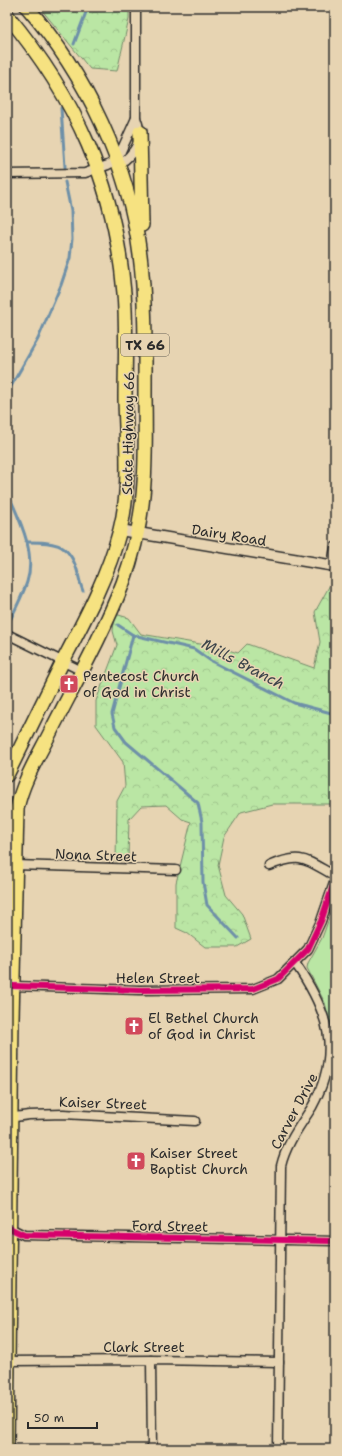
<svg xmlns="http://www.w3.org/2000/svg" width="342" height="1456" font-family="'Shantell Sans',sans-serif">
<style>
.forest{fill:url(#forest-crowns);stroke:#728868}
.park{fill:#bae6a4;stroke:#728868}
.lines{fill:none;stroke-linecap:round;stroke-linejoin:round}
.stream{stroke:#6e90a8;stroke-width:3}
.minor-casing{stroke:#2b2b2b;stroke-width:11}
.tertiary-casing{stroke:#2b2b2b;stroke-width:13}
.primary-casing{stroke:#2b2b2b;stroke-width:16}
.minor{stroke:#e7d4b2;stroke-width:8}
.tertiary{stroke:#e7d4b2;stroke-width:10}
.primary{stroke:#f6e281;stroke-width:13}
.cycleway-casing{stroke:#e7d4b2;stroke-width:8}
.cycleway{stroke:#d6006c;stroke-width:6}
.labels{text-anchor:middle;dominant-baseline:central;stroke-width:3;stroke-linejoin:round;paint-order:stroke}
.shield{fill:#e7d4b2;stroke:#635e54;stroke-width:1}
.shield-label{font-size:13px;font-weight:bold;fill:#2b2b2b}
.street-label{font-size:14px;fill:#2b2b2b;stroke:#e7d4b2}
.poi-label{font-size:14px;fill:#2b2b2b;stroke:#e7d4b2;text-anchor:start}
.water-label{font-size:15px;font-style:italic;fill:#3c444a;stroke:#e7d4b2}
</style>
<defs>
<pattern id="forest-crowns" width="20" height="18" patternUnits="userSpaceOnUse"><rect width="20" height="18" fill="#bae6a4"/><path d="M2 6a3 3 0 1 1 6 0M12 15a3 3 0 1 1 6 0" fill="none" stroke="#a0c58d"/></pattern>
</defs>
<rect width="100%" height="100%" fill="#e7d4b2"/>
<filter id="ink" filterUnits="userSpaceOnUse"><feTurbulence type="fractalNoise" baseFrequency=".025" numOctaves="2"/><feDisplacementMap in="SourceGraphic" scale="8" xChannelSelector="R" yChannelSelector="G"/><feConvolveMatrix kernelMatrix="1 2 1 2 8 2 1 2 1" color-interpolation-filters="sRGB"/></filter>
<g filter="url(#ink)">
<g class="forest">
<polygon points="41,7 129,7 129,19 117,71 90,69 41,9"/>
<polygon points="331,583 335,583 335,804 272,804 241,812 224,837 218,865 226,895 242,914 251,939 237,947 205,947 187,933 176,928 176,883 191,822 182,819 166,805 141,806 129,819 128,860 116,861 117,801 125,786 123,762 96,725 96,701 117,645 113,631 115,614 129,618 141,634 218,647 238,653 247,644 314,668 320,642 315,612"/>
</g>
<polygon class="park" points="331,913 335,913 335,1040 325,1003 307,968 308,963 322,938"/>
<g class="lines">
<g class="stream">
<polyline points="74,44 88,7"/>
<polyline points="61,108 65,167"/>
<polyline points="7,411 10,388 38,339 61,285 70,258 72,239 71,211 65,182"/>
<path d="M7 491C18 517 37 552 27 582 22 597 14 612 7 626"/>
<path d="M26 542C51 542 68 541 77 570 79 577 80 584 83 591"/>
<polyline points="118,625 133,635 194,649 211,661 294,703 335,714"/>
<polyline points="133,635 112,714 115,727 126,742 198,803 202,822 203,882 207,905 238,938"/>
</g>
<g class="minor-casing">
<g id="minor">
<path d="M117 160H125C139 148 143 135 136 118V7"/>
<polyline points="7,174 85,173 108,165 117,160 136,118"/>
<polyline points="332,565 335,547"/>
<polyline points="7,634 82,671"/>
<polyline points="15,865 176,870"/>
<path d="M269 866C302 852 306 860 335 876"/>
<polyline points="13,986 139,990 253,989 278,979 308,949 321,921 335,880"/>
<polyline points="8,1118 29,1115 63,1114 195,1121"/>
<polyline points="8,1227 24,1235 335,1241"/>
<polyline points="151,1360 152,1449"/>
<polyline points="8,1361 151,1360 279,1362"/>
<path d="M278 1449 281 1166C286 1144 300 1126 312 1107 342 1052 329 1012 295 963"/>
</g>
</g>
<g class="tertiary-casing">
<polyline id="tertiary" points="120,530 335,566"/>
</g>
<g class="primary-casing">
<g id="primary">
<path d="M7 15C76 98 115 184 124 293 127 328 125 364 125 399 126 442 131 488 120 530 108 576 85 619 63 661 44 699 26 737 7 775"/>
<polyline points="140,132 142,225"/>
<path d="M7 1449 12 1018 17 809C22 782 39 755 51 731 76 682 103 634 123 583 147 519 146 464 145 397 145 350 146 301 140 255 129 165 86 75 27 7"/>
</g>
</g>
<use href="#minor" class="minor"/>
<use href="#tertiary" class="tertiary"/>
<use href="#primary" class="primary"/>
<g class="cycleway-casing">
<g id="cycleway">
<polyline points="13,986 139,990 253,989 278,979 308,949 321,921 335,880"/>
<polyline points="7,1227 24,1235 335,1241"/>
</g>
</g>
<use href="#cycleway" class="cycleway"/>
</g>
</g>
<defs>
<g id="church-square" transform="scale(1)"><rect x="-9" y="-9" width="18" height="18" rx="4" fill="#d1495b" stroke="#e7d4b2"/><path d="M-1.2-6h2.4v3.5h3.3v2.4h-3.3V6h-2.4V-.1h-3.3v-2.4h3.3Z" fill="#fff"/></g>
</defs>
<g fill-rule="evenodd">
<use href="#church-square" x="69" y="684"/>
<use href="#church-square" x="134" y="1026"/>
<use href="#church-square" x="136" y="1161"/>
</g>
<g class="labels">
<rect class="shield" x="121" y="334" width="48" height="22" rx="3"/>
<g class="shield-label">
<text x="145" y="345">TX 66</text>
</g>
<g class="street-label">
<text transform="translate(128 433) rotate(-89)">State Highway 66</text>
<text transform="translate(229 535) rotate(9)">Dairy Road</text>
<text transform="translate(96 855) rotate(2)">Nona Street</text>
<text x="158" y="978">Helen Street</text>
<text transform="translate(103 1103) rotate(2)">Kaiser Street</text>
<text transform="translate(294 1111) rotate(-62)">Carver Drive</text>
<text transform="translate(170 1226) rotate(1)">Ford Street</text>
<text x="144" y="1347">Clark Street</text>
</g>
<g class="poi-label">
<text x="83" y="676">Pentecost Church<tspan x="83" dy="16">of God in Christ</tspan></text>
<text x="148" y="1018">El Bethel Church<tspan x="148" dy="16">of God in Christ</tspan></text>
<text x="150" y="1153">Kaiser Street<tspan x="150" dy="16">Baptist Church</tspan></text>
</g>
<g class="water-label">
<text transform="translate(243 664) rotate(28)">Mills Branch</text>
</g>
</g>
<rect width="342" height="1456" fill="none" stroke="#e7d4b2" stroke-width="24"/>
<rect x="12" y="12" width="318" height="1432" fill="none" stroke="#2b2b2b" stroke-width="1.5" filter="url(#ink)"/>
<path d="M28 1422v6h69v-6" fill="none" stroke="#2b2b2b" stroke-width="2"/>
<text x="34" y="1422" font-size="12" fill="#2b2b2b" stroke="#e7d4b2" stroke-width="3" paint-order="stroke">50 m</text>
</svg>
